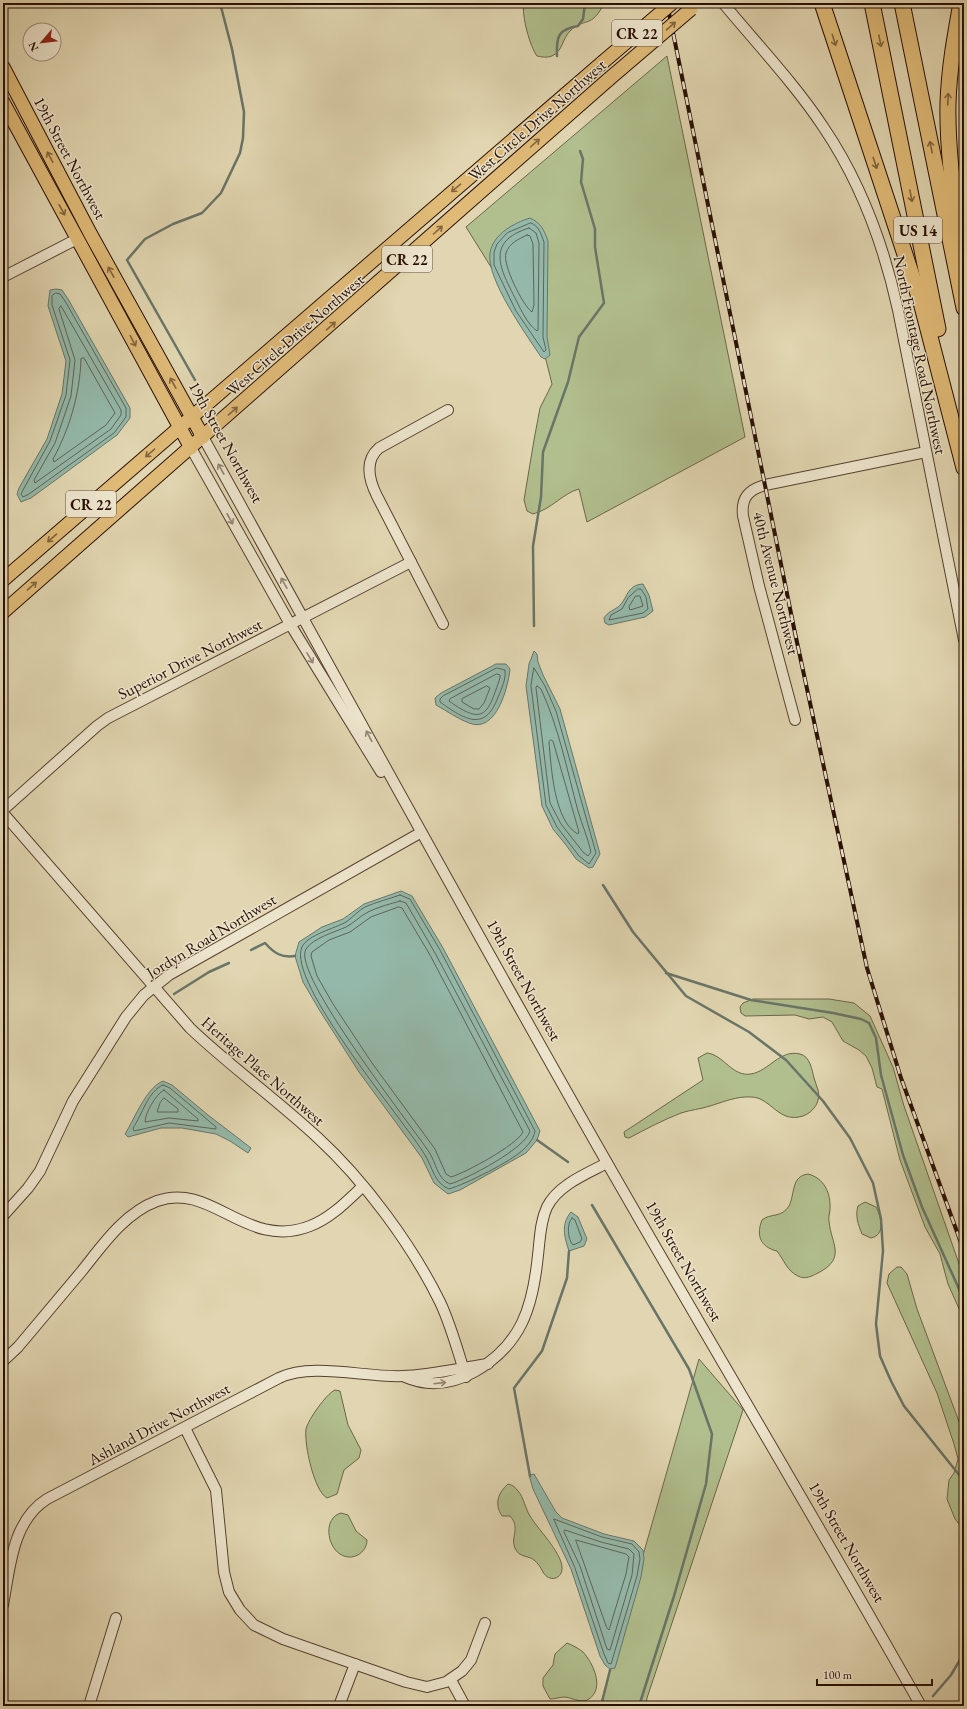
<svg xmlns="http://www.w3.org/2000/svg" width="967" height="1709" font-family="'EB Garamond',serif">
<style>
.green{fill:#b1be8d;stroke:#6c6648}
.water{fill:#94b9aa;stroke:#697568}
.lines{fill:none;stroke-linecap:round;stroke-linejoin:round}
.shore{stroke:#5e6457;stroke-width:1}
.stream{stroke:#697568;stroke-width:2.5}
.minor-casing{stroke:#56412f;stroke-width:12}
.major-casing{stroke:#280f04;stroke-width:15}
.highway-casing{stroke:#280f04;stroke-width:17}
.minor{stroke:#ece4cc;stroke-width:10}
.major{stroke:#e0bb78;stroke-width:13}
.highway{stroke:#e0bb78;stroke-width:15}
.rail-casing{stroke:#280f04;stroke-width:4}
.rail{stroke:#ece4cc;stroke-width:2.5;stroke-dasharray:8;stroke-linecap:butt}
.major-bridge-casing{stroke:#280f04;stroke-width:15;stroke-linecap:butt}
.major-bridge{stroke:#e0bb78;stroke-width:13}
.oneway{stroke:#84653e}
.oneway2{stroke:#948472}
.labels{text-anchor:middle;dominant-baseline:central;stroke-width:3;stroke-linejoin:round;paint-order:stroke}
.shield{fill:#ece4cc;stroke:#634f40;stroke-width:1}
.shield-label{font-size:15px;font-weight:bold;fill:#280f04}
.street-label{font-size:16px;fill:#280f04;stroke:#ece4cc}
</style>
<rect width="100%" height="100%" fill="#e1d6b1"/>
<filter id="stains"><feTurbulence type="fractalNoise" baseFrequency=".005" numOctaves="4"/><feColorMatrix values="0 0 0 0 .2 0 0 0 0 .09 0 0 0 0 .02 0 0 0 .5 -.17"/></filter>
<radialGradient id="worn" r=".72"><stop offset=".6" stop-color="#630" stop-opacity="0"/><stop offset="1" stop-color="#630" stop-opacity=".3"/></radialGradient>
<g class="green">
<path d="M524 3H604C592 29 584 17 570 31 562 39 563 51 552 56 547 58 542 57 537 56 530 47 521 14 524 3Z"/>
<path d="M667 56 745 437 587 522 579 489C563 493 552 509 533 514L527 511 524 500 534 440 540 408 552 384 544 352 466 227Z"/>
<polygon points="753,999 829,999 854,1003 870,1016 893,1067 904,1106 964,1278 964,1320 948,1284 940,1254 925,1227 900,1160 882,1089 877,1087 872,1068 866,1056 859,1050 843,1041 832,1022 823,1017 809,1019 795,1015 745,1016 741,1013 740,1007 743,1003"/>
<path d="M707 1053C724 1055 732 1077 751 1074 769 1071 780 1049 800 1054 810 1056 812 1070 814 1078 815 1082 817 1086 818 1090 821 1101 814 1112 803 1116 778 1124 771 1097 751 1097 737 1096 723 1102 710 1106 701 1109 690 1110 681 1113 663 1120 646 1129 629 1138L625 1137 624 1132 703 1080 698 1058Z"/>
<path d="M808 1174C824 1178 831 1193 830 1209 830 1213 828 1217 829 1221 831 1244 847 1258 818 1273 812 1276 805 1280 798 1276 787 1271 784 1260 777 1251 760 1247 756 1235 762 1220 770 1213 782 1218 789 1206 795 1194 791 1176 808 1174Z"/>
<path d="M865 1202 876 1207C881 1216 886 1235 871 1238L862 1234C858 1224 855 1216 858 1206Z"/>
<polygon points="897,1267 901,1267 907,1274 917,1309 964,1435 964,1530 955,1519 947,1499 949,1480 954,1473 958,1459 954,1444 937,1393 887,1283 889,1274"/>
<polygon points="699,1359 743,1410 647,1698 646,1706 600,1706"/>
<path d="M335 1390 340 1391 348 1425 361 1450 359 1458 344 1470 337 1494 327 1498C314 1491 304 1444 306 1429 308 1420 326 1394 335 1390Z"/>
<path d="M508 1484C513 1485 515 1487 518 1491 524 1498 525 1508 530 1516 537 1528 561 1552 562 1567 563 1579 549 1583 543 1572 541 1568 538 1563 534 1560 528 1555 519 1558 515 1548 510 1537 521 1528 510 1516H502C494 1504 498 1493 508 1484Z"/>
<path d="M341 1513 348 1515 356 1531 367 1540C367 1553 352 1562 340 1554 327 1546 323 1518 341 1513Z"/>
<path d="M567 1643C572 1645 578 1648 583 1652 593 1663 605 1688 589 1699 582 1704 573 1698 565 1697 560 1697 555 1699 550 1699L543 1686V1678L553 1665 555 1654Z"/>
</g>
<g class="water">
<path d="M530 218C541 223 544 230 548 241L547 337 550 355 545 359 541 357C526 334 486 279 490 253 493 234 514 223 530 218Z"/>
<polygon points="56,289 62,290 68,299 130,408 130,418 117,435 31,498 21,502 17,494 19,488 47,439 62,394 66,361 48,306 50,290"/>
<path d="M643 584 649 595 653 611 645 617 609 625 605 623 604 618C608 612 612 611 618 607 628 599 626 585 643 584Z"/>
<polygon points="534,651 537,654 538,662 543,675 560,709 600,854 593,867 589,868 576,859 566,845 553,829 542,806 526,686 529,664"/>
<path d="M496 664H506L510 669C508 688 496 734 469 723 458 719 447 711 436 705L435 698 441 693Z"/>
<polygon points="401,891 412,896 443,948 540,1131 537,1140 526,1153 460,1190 448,1194 434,1183 422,1158 359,1072 320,1011 303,982 295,956 299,942 322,927 343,919 364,904"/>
<path d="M163 1081 172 1085 208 1115 251 1148 248 1153 230 1141 216 1134 182 1128H161L128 1137 125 1134C135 1118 146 1088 163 1081Z"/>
<path d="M571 1212 578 1217 587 1239 584 1246 569 1251C564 1236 561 1224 571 1212Z"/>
<polygon points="534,1474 556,1512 562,1518 604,1534 634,1541 643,1550 644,1559 641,1577 615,1668 610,1669 605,1665 600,1656 571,1569 533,1489 529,1475"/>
</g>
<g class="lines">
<g class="shore">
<path d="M531 223C539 226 541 234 544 242L543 337 546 350 544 352 516 311 494 265V252L497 244 507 233Z"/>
<path d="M529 228 536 233 539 243 538 330 537 331C528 325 521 310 516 300 501 270 484 242 529 228Z"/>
<path d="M527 235 530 236 533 244 534 305 532 312C523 306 502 264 506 253 509 243 519 239 527 235Z"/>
<polygon points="56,293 60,294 65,301 126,408 126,417 114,433 29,494 23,497 21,494 23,490 50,441 66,395 70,360 52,305 52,296"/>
<polygon points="61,306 121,410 121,415 111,429 35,483 34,480 55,443 71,396 75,360 59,309"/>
<path d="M84 358 115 413 106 425 54 462 53 459C69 430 80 394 81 359Z"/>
<polygon points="638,589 641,589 646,597 648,609 643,613 609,620 611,615 622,609 628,598"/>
<polygon points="636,596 640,596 643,606 630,610 629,607"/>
<path d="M497 668 505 670C506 679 502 688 498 697 485 733 464 719 440 702V699L443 696Z"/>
<polygon points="534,668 545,686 556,711 596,853 589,864 579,856 557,827 546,805 531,686"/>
<path d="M497 674 500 675V678C488 713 485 727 449 701L450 699Z"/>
<polygon points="487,686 490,688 484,703 479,709 474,709 462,702 462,699"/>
<path d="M537 686 541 689C559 728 567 770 578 811 582 825 588 838 591 852L588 856 583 852 561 824 550 803 536 688Z"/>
<path d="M551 740 553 741 579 832 578 834C554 822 551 766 549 742Z"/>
<path d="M400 895 410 899 440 950 535 1131C534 1138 529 1144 524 1149 512 1161 466 1184 449 1189 434 1183 433 1168 425 1155 404 1120 286 982 302 947 307 935 336 928 346 922 353 917 358 911 365 907 376 902 389 899 400 895Z"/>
<path d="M400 901 406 903 435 953 530 1131C526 1148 467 1179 450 1184 437 1179 436 1162 429 1152 411 1125 291 973 306 949 313 938 335 932 346 927 354 923 360 916 368 912 378 907 390 904 400 901Z"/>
<path d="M399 907 402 908 430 955 523 1132C517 1145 465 1173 451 1177L446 1174 435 1149 372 1063 333 1004 317 976 311 956 312 952 329 940 350 932 371 917Z"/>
<path d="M163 1085 170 1088 216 1127V1129L169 1123 134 1131 133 1128C142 1115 148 1091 163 1085Z"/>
<path d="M164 1090 198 1119V1121L169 1118 145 1122C145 1113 156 1094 164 1090Z"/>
<polygon points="164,1098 178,1109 178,1112 157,1112 160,1103"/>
<path d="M572 1218 575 1220 582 1239 580 1242 573 1245C568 1240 566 1224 572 1218Z"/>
<polygon points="554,1519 602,1537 632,1544 639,1552 640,1559 637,1576 611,1664 608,1663 604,1654 575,1568"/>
<polygon points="565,1530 601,1542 629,1549 634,1554 632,1575 610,1650 607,1649 580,1566 564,1532"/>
<polygon points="576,1540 626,1554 629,1557 626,1574 609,1630 607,1628"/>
</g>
<g class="stream">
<path d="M557 56C556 37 558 29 578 26L583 19 585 3"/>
<polyline points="195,380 127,260 145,239 173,224 202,213 221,193 240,153 243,138 244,112 232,49 220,3"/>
<polyline points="534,626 533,546 541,497 543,452 568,382 579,337 604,303 595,247 595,229 581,182 583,159 580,151"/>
<polyline points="603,885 633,932 686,996 749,1032 786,1060 823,1101 850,1138 873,1183 881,1219 883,1251 876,1324 880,1356 891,1381 904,1406 964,1481"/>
<path d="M251 950 265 943C274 953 281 958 295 956"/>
<polyline points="666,973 751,1000 833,1013 861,1019 869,1023 876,1038 881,1075 903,1155 922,1207 964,1300"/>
<polyline points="174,994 209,972 229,963"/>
<polyline points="537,1140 568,1162"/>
<polyline points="592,1205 689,1369 712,1434 706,1484 674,1596 639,1706"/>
<polyline points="530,1476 514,1388 542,1351 567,1278 569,1251"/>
<polyline points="933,1696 951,1675 964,1653"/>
<polyline points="601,1706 610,1670"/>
</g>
<g class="minor-casing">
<g id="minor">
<path d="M723 3C757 44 795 84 824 128 861 183 884 246 898 310L964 640"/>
<polyline points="3,277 77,239"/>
<path d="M203 437C337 679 469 921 606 1161 710 1343 818 1523 921 1706"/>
<polyline points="191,448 290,624 381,772"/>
<path d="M443 624 377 496C369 480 364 461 379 448L448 410"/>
<path d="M795 720 759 586 743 516C741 498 748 490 765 485L926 452"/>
<polyline points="3,810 97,726 108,718 411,562"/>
<path d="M3 813 190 1028C230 1066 276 1099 317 1137 364 1180 412 1245 440 1302 451 1325 458 1352 466 1377"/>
<polyline points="3,1216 28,1188 40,1171 73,1101 126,1017 144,995 169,975 420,833"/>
<path d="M3 1361 18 1347C39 1322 60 1297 81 1272 102 1246 124 1213 157 1201 212 1181 246 1251 310 1226 331 1218 347 1201 363 1186"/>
<path d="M405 1377C428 1387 452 1384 474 1372 522 1345 533 1306 538 1255 540 1239 540 1222 547 1207 558 1185 586 1174 607 1163"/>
<polyline points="185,1428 216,1490 224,1572 229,1592 240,1610 254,1625 283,1639 406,1682 427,1687 446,1682 462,1671 471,1660 485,1623"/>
<path d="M3 1605C10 1568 12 1521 47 1499L279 1378C313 1362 366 1378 403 1376 432 1375 459 1368 488 1364"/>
<polyline points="451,1680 465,1706"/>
<polyline points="89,1706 116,1618"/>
<polyline points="339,1706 355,1664"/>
</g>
</g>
<g class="major-casing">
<g id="major">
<polyline points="3,67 90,233 203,437"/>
<polyline points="3,102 191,448"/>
<polyline points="3,580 603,62"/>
<polyline points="3,612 609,79"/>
</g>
</g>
<g class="highway-casing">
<g id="highway">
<polyline points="822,3 922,306 964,468"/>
<polyline points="872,3 938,329"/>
<polyline points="902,3 964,308"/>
<path d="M960 242C954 196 947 149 948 103 949 69 955 36 961 3"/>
</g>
</g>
<use href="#minor" class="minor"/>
<use href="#major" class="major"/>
<use href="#highway" class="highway"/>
<g class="rail-casing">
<polyline id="rail" points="667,3 795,633 867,968 901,1078 964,1251"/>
</g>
<use href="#rail" class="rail"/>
<g class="major-bridge-casing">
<g id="major-bridge">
<polyline points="603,62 672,3"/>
<polyline points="609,79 691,9"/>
</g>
</g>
<use href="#major-bridge" class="major-bridge"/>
</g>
<defs><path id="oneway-shaft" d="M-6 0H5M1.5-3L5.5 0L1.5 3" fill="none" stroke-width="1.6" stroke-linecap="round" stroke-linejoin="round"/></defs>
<g class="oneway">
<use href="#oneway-shaft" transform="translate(671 26) rotate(-41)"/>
<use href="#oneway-shaft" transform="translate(834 40) rotate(72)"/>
<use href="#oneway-shaft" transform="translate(880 41) rotate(79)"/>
<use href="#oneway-shaft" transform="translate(948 99) rotate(-88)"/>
<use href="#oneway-shaft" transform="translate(535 143) rotate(-42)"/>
<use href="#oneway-shaft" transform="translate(931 147) rotate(-101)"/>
<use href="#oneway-shaft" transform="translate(50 157) rotate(-118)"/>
<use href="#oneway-shaft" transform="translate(875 163) rotate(72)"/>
<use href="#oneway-shaft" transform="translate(456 188) rotate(140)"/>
<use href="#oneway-shaft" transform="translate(911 196) rotate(79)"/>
<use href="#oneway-shaft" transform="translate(62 210) rotate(61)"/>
<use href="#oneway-shaft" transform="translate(438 230) rotate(-42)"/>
<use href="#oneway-shaft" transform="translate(111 272) rotate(-119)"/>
<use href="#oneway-shaft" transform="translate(331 326) rotate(-41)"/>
<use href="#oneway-shaft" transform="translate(133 341) rotate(62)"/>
<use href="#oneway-shaft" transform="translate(173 383) rotate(-119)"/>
<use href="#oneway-shaft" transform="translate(233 411) rotate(-41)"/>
<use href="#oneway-shaft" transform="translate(150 453) rotate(139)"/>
<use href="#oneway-shaft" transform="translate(52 538) rotate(139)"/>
<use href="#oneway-shaft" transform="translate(32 586) rotate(-41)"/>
</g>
<g class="oneway2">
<use href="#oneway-shaft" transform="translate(221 469) rotate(-119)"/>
<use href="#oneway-shaft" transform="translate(230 519) rotate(61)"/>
<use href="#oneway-shaft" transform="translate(284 583) rotate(-119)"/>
<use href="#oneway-shaft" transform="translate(310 658) rotate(59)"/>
<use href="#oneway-shaft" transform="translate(369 736) rotate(-118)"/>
<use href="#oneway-shaft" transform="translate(440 1383) rotate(-7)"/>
</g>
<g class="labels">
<g class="shield">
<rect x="612" y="20" width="50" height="26" rx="3"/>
<rect x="894" y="217" width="48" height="26" rx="3"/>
<rect x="382" y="246" width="50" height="26" rx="3"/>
<rect x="66" y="491" width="50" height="26" rx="3"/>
</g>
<g class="shield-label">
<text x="637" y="33">CR 22</text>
<text x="918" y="230">US 14</text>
<text x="407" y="259">CR 22</text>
<text x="91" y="504">CR 22</text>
</g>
<g class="street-label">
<text transform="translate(537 120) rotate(-41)">West Circle Drive Northwest</text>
<text transform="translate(70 158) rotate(62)">19th Street Northwest</text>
<text transform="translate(295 335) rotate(-41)">West Circle Drive Northwest</text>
<text transform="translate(920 355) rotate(78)">North Frontage Road Northwest</text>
<text transform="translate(226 442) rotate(61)">19th Street Northwest</text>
<text transform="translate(776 583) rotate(76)">40th Avenue Northwest</text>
<text transform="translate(190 659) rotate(-27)">Superior Drive Northwest</text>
<text transform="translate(211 936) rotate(-31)">Jordyn Road Northwest</text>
<text transform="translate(524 980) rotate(61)">19th Street Northwest</text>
<text transform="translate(263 1071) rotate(41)">Heritage Place Northwest</text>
<text transform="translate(684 1261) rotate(60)">19th Street Northwest</text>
<text transform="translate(159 1424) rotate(-28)">Ashland Drive Northwest</text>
<text transform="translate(847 1542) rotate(60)">19th Street Northwest</text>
</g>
</g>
<rect width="967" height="1709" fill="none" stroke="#e1d6b1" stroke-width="16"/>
<rect x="4" y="4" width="959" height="1701" fill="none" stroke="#280f04" stroke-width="2"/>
<rect x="8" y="8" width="951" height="1693" fill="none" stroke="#280f04"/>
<g transform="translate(42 42) rotate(242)"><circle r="19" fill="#ece4cc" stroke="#9e8f7c"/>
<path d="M0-3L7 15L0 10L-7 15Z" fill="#8f2418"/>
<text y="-6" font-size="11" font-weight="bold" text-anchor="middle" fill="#280f04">N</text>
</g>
<path d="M817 1679v6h115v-6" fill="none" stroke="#280f04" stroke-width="2"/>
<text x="823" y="1679" font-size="12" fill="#280f04" stroke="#ece4cc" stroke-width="3" paint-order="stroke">100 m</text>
<rect width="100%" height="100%" filter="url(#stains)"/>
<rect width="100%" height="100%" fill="url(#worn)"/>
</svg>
